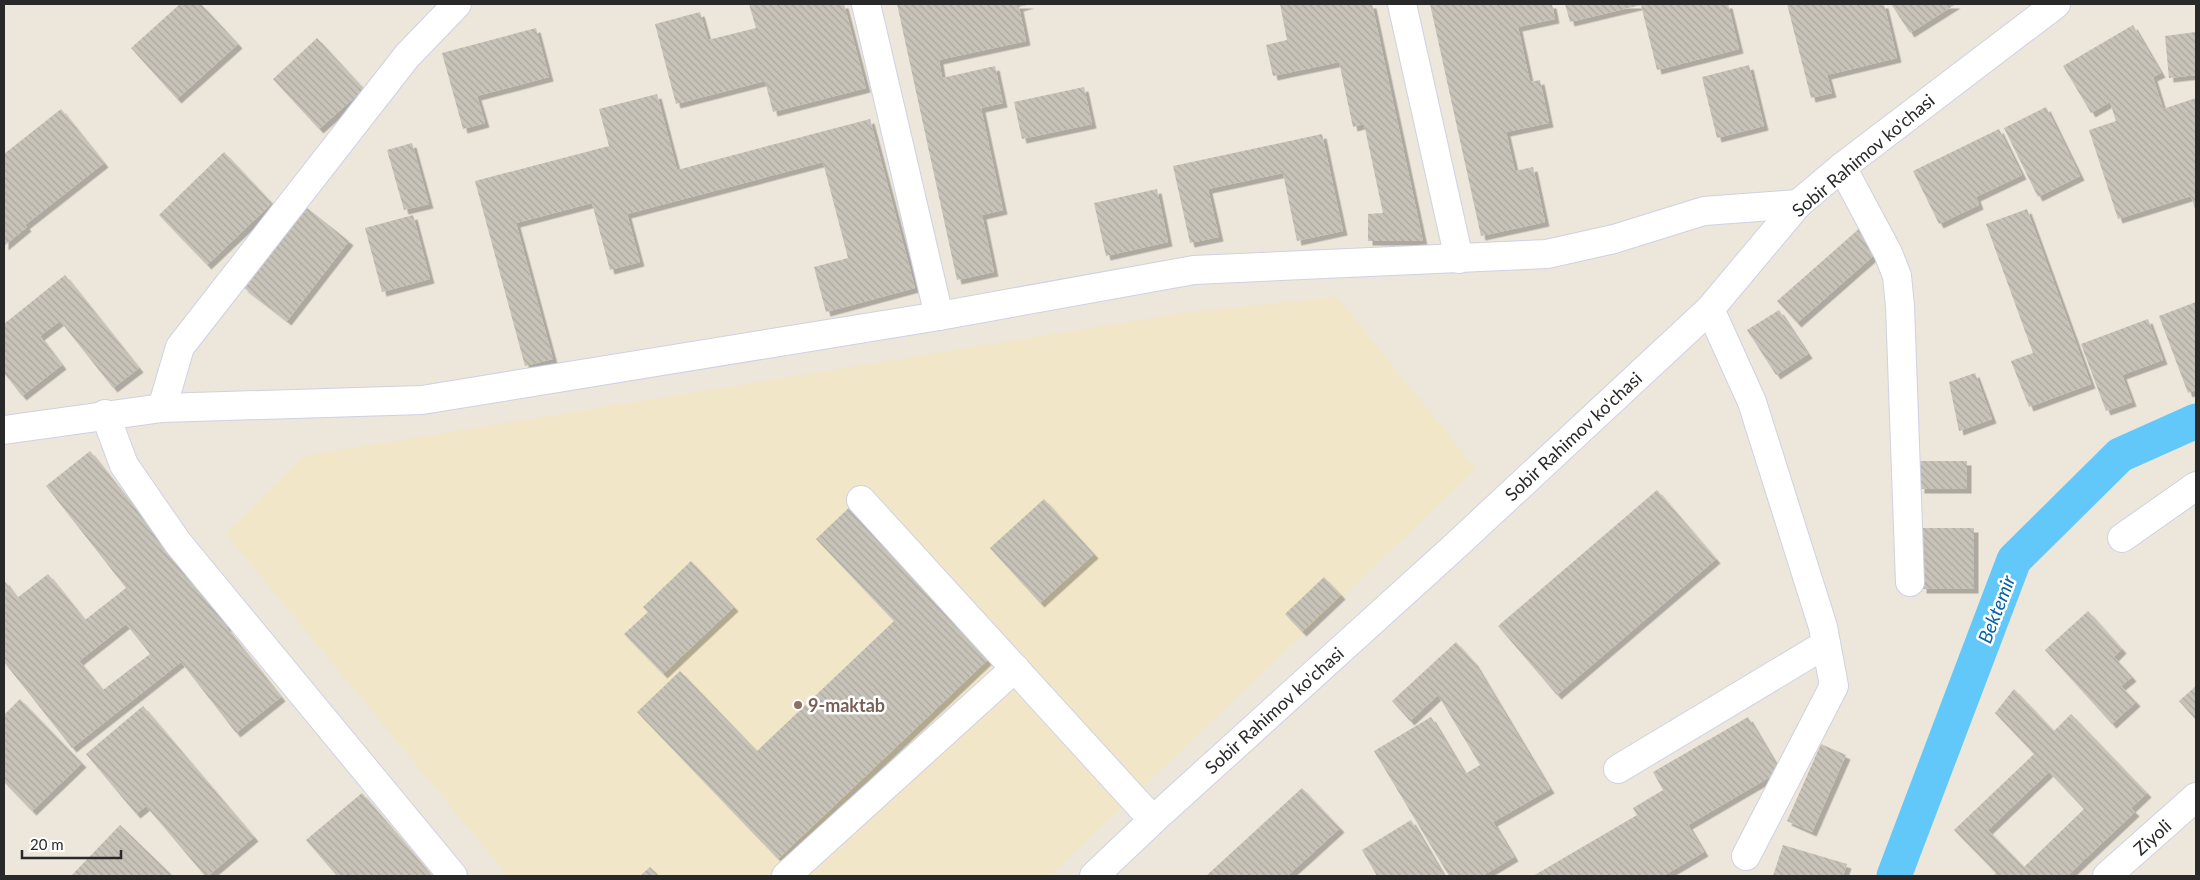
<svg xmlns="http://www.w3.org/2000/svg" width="2200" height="880" font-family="Lato,sans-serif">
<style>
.education{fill:#f1e6c7}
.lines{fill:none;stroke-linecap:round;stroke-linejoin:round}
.canal{stroke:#62c8fa;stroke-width:35}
.building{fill:url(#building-back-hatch);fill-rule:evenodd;filter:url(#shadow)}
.minor-casing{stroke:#cfd1e4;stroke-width:30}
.minor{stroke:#fff;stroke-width:28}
.education-dot{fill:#8d6e63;stroke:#fff;stroke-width:2}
.labels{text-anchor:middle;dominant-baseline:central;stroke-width:5;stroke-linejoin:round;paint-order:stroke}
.street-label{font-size:18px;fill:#292929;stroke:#fff}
.education-label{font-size:18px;font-weight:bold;fill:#785e54;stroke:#fff;text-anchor:start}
.water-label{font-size:19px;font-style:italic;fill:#0163a6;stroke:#fff}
</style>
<defs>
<pattern id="building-back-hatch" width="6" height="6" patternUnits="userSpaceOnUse" patternTransform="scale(1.25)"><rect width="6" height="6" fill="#c8c3b9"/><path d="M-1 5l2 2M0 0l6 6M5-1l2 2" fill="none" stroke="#aca89f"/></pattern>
<filter id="shadow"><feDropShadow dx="4.5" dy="4.5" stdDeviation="0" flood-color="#0004"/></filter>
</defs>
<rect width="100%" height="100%" fill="#ede6da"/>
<polygon class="education" points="1337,297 1476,469 1050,876 508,876 226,534 303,456 1189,312"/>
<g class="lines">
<polyline class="canal" points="1894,876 2014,560 2120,455 2196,421"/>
</g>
<g class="building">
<polygon points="180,4 201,4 238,44 177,99 131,48"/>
<polygon points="749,4 844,4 866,88 773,112 765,81 676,104 655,24 700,12 708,40 756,28"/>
<polygon points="897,4 1030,4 1019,7 1026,41 939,60 942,78 995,66 1003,103 981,108 1003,210 982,215 994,272 957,280"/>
<polygon points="1280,4 1372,4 1423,241 1368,241 1368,214 1383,213 1364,124 1353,127 1339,62 1273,76 1266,45 1287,40"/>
<polygon points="1430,4 1552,4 1555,19 1518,27 1530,82 1540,80 1549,123 1506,132 1515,171 1533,167 1545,222 1481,236"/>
<polygon points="1565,4 1728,4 1739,49 1657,70 1641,5 1570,22"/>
<polygon points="1787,4 1884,4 1897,58 1827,75 1832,93 1811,98"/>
<polygon points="1891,4 1956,4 1910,33"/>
<polygon points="2133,25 2161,73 2153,77 2163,109 2196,98 2196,212 2191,196 2118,219 2089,130 2116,121 2110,102 2091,113 2063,66"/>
<polygon points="536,28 549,77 477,96 485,123 463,129 442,53"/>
<polygon points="2196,32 2196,75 2169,78 2165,36"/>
<polygon points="317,38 364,89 319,129 273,79"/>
<polygon points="1749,65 1764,126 1717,138 1702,77"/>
<polygon points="1084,87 1092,124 1022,139 1014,102"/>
<polygon points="657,94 677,170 870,119 915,288 826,312 814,267 848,258 823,162 627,214 640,262 610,270 592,203 516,223 553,359 525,366 475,181 609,146 599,109"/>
<polygon points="2046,107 2080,176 2038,197 2004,128"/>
<polygon points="61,109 104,163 25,225 27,227 4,246 4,154"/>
<polygon points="1999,129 2022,175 1976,197 1979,205 1939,224 1913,171"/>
<polygon points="1322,134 1343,231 1297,241 1283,173 1208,189 1219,237 1190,243 1173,166"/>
<polygon points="412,143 429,204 404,210 387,150"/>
<polygon points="224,152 272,203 207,265 159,215"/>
<polygon points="1157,189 1168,242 1106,256 1094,203"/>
<polygon points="306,207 349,241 287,321 243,287"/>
<polygon points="2027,209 2091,384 2029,407 2011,361 2033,353 1986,224"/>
<polygon points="413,215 430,279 382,292 365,228"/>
<polygon points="1861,227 1880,250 1797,323 1777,301"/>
<polygon points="65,275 139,368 113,388 60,321 40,336 62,365 22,396 4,373 4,324"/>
<polygon points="2196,302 2196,390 2188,393 2159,316"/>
<polygon points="1779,310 1808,354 1776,375 1747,330"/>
<polygon points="2148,319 2163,360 2122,375 2132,402 2106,411 2081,344"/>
<polygon points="1975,373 1992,419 1959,431 1949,382"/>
<path d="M90 451 228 626 226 627 281 697 236 733 181 662 72 748 4 662V580L17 598 48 574 85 620 126 588 46 486ZM126 624 150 654 103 690 79 661Z"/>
<rect x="1920" y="461" width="47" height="28"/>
<polygon points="1657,490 1716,559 1557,695 1498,626"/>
<polygon points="1044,499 1094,554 1040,603 990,548"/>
<polygon points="856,501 998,650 778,859 637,712 680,671 757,751 894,621 816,539"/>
<rect x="1922" y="528" width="52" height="61"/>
<polygon points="691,561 734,607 663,674 624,634 648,612 643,607"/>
<polygon points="1324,577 1341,595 1302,632 1285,614"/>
<polygon points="2088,611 2122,649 2114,657 2132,677 2121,686 2136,702 2112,724 2045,650"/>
<polygon points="1456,642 1474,662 1550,789 1493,822 1514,857 1482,876 1449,876 1374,751 1431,717 1465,774 1480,765 1438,695 1410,721 1392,701"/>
<polygon points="2196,686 2196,720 2179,701"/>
<path d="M2014 689 2054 731 2071 714 2147 793 2131 808 2135 812 2067 876H1993L1996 873 1954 830 2034 754 1995 713ZM2049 772 2084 809 2024 867 1988 830Z"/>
<polygon points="20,699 82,763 32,811 4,782 4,715"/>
<polygon points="143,706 254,837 208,876 205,876 146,806 136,814 86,754"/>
<polygon points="1748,717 1780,771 1688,825 1704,852 1663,876 1533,876 1637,815 1633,808 1663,790 1653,772"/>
<polygon points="1821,744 1846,755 1812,832 1787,821"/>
<polygon points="1302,788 1340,828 1305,860 1287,876 1206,876"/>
<polygon points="362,793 396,833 432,876 351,876 348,873 345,876 337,876 306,840"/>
<polygon points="1411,820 1444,876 1377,876 1362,850"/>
<polygon points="120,825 173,876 71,876"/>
<polygon points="1783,845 1847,864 1843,876 1773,876"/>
<polygon points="650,867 659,876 640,876"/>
</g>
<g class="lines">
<g class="minor-casing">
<g id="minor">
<polyline points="866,4 939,316"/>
<polyline points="1402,4 1459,259"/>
<polyline points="1842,167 1888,253 1897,276 1900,306 1910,582"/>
<polyline points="1710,309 1752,402 1823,627 1834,686 1746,856"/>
<polyline points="162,408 180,347 407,56 457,4"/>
<polyline points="105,414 124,465 178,543 453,876"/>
<polyline points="4,430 162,408 422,400 939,316 1194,270 1547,254 1614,239 1704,211 1798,204"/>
<polyline points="861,500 1153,820"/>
<polyline points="2122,538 2196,486"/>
<polyline points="1618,769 1826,644"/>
<polyline points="786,876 1015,668"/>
<polyline points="1094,876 1153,820 1452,549 1710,309 1798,204 1842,167 2056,4"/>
<polyline points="2107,876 2196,797"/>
</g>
</g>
<use href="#minor" class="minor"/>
</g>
<circle class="education-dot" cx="798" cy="705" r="5"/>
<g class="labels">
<g class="street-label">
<text transform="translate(1863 155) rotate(-40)">Sobir Rahimov ko'chasi</text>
<text transform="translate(1573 436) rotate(-43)">Sobir Rahimov ko'chasi</text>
<text transform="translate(1274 710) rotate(-42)">Sobir Rahimov ko'chasi</text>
<text transform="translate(2152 837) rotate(-42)">Ziyoli</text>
</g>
<g class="education-label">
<text x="808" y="705">9-maktab</text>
</g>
<g class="water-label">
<text transform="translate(1996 609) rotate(-69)">Bektemir</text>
</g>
</g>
<rect width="2200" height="880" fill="none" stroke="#292929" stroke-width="10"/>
<path d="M22 850v8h99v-8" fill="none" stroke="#292929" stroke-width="2.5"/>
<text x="30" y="850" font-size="15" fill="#292929" stroke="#ffffff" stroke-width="4" paint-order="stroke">20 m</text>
</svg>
